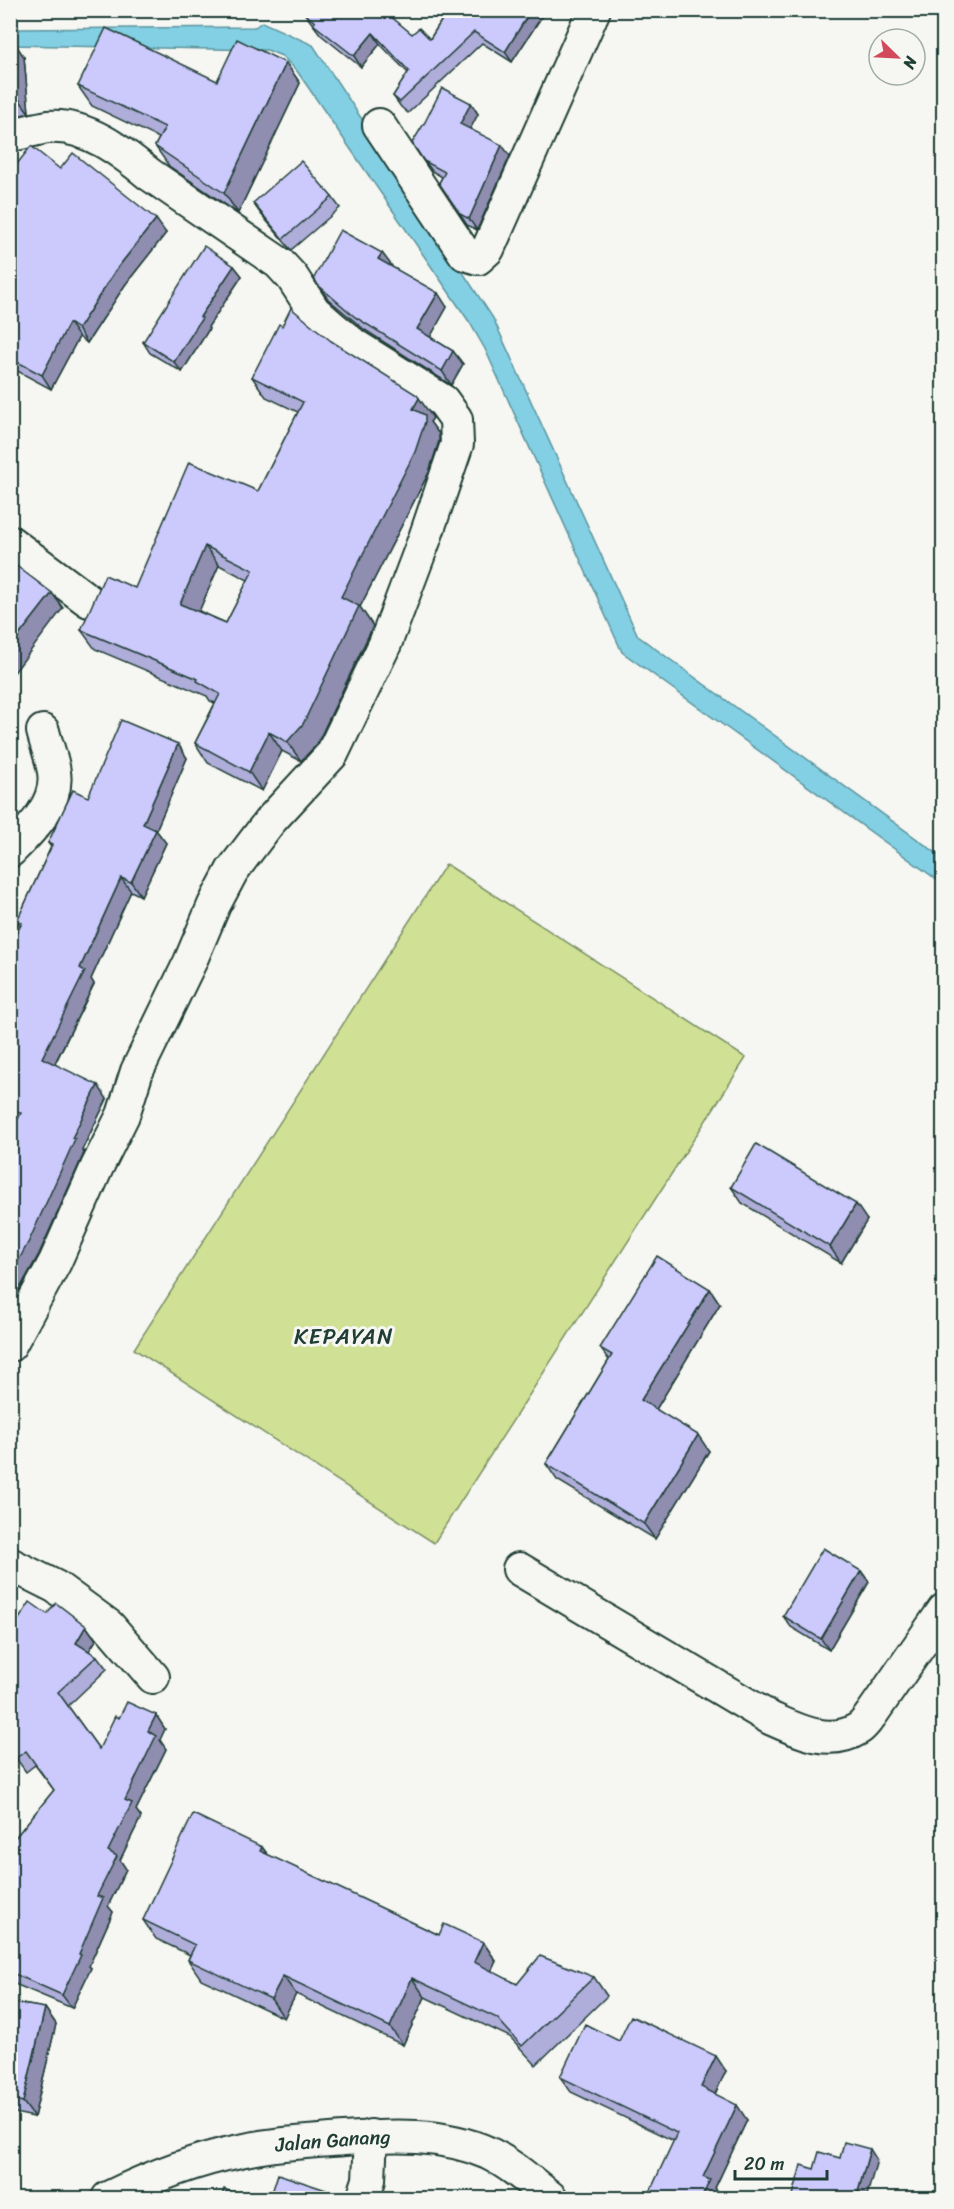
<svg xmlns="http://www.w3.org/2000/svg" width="954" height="2209" font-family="Sriracha,sans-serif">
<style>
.green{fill:#d0e195;stroke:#788f64;stroke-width:1.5}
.water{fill:#83cfe3;stroke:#5b959d;stroke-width:1.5}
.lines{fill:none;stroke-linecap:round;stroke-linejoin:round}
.minor-casing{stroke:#1f3d34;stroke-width:36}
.minor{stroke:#f6f6f2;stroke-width:32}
.wall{fill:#afadd9;stroke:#1f3d34;stroke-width:1.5;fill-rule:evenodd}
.shaded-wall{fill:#8f8db0;stroke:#1f3d34;stroke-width:1.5}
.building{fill:#ccc9fc;stroke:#1f3d34;stroke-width:1.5;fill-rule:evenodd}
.labels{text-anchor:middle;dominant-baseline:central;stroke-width:6;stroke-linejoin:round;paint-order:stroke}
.street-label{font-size:20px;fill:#1f3d34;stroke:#f6f6f2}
.quarter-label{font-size:22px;letter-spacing:1.5px;fill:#1f3d34;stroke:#f6f6f2}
</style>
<rect width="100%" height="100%" fill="#f6f6f2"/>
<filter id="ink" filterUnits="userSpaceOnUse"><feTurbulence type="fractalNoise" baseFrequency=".0167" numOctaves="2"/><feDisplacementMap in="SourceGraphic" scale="12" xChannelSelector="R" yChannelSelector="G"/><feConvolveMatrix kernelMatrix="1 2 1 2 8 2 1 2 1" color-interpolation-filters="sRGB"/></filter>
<g filter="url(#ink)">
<polygon class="green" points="446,864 746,1058 434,1543 134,1349"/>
<polygon class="water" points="10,18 18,29 255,27 262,22 313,45 493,318 638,636 943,858 943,884 622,652 485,349 470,323 297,71 282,56 267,50 11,45"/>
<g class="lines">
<g class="minor-casing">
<g id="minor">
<polyline points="379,125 465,254 478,258 488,249 594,10"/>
<path d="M10 135C23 133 35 129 48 127 85 123 122 152 149 174L279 263 292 277 314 311 332 327 354 345 443 401 456 419 457 444 425 538 385 644 332 754 270 821 232 871 214 905 190 962 137 1071 123 1115 97 1167 55 1262 10 1345"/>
<polyline points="10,542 89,601"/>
<path d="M10 851C31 830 59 803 54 772 52 758 46 744 43 731"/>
<polyline points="10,1564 56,1587 109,1626 153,1677"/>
<path d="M519 1569 770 1718C797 1730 829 1747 858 1729 863 1726 867 1720 871 1715L944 1610"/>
<path id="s1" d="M108 2198C149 2178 195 2160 240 2151 274 2143 310 2142 344 2139 392 2135 443 2133 488 2153 511 2164 531 2182 551 2198"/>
<polyline points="363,2198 369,2180 371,2136"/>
</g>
</g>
<use href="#minor" class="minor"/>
</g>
<g class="wall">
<polygon points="448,10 546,10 512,62 482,43 408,113 401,107 393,96 408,73 380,44 361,67 321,35 304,13 430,39"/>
<polygon points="12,39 24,57 29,113 10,118 10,40"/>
<polygon points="286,63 300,83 238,213 169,166 155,146 159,138 92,106 78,86 217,81"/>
<polygon points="471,103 478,114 470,129 510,156 477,230 467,225 439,183 442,177 432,171 412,143"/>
<polygon points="60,169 166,233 125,285 87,343 79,337 51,389 10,367 10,173"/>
<polygon points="332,197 340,208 291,250 260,213 253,203"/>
<polygon points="382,253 392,267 447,307 430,337 453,351 463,364 451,385 365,330 328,299 314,278"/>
<polygon points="234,266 242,276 208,327 209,329 182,372 150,353 143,342"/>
<path d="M331 341 433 418 430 422 439 434V441L429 472 360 607 373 626 317 744 301 761 282 751 262 791 208 763 195 743 215 703 210 701 207 696 95 649 81 630 258 491 298 412 266 397 252 377ZM219 565 248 580 226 623 199 611Z"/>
<polygon points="178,744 187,758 156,830 166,843 141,896 131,891 91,979 94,984 55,1064 107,1099 82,1150 84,1153 39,1254 10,1306 10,1135 18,1121 10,1117 10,946 20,926 17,921 51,847 48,843 88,797"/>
<polygon points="731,1187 867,1220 841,1263 742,1203"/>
<polygon points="710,1289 720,1304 656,1409 709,1451 655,1539 557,1480 546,1464 609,1360 600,1348"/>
<polygon points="861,1571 869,1582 829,1650 791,1627 783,1616"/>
<polygon points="47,1614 86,1626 96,1640 89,1651 97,1656 107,1669 68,1706 99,1749 119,1718 156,1715 165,1729 159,1740 166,1749 136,1810 141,1817 120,1860 126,1869 108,1906 113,1912 89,1966 91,1968 72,2008 10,1982 10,1844 54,1790 35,1765 26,1772 10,1750 18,1620"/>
<polygon points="262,1847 268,1855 439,1935 483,1942 496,1961 491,1971 517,1984 594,1977 607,1996 536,2065 510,2037 425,1997 403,2045 296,1994 284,2018 201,1979 188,1960 190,1955 156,1939 143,1920"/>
<polygon points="10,2002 45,2008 56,2024 34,2117 10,2112"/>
<polygon points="619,2041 726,2071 715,2094 747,2120 715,2188 720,2194 718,2199 648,2199 674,2141 571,2092 560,2077"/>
</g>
<g class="shaded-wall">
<polygon points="531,10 546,10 512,62 505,52"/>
<polygon points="373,33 380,44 361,67 354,56"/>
<polygon points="12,39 24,57 29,113 16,95"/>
<polygon points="286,63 300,83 238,213 224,193"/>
<polygon points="471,103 478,114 467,135 460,124"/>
<polygon points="502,145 510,156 477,230 469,219"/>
<polygon points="156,219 166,233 125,285 87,343 78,329 115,271"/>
<polygon points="382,253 392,266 388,273 378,259"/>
<polygon points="234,266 242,276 208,327 209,329 182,372 174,362 200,317"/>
<polygon points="438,293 447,307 427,343 417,329"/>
<polygon points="69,323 79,337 51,389 42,375"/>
<polygon points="453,351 463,364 451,385 442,371"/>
<polygon points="419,398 433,418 430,422 439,434 439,441 429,472 360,607 373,626 317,744 301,761 287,742 341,597 413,409"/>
<polygon points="205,546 219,565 194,623 180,604"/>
<polygon points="52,593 63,608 10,678 10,647"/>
<polygon points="269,732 282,751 262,791 249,772"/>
<polygon points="178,744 187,758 153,837 143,824"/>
<polygon points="156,830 166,843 141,896 131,882"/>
<polygon points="121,878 131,891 91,979 94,984 51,1071 42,1058 80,968"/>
<polygon points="98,1085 107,1099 82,1150 84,1153 39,1254 10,1306 10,1276 72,1138"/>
<polygon points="856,1204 867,1220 841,1263 830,1247"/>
<polygon points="710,1289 720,1304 652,1416 641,1400"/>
<polygon points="698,1435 709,1451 655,1539 644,1524"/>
<polygon points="861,1571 869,1582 829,1650 821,1639"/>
<polygon points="10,1606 26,1635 17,1622 10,1610"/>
<polygon points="86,1626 96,1640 86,1656 76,1643"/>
<polygon points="156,1715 165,1729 160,1740 166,1749 136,1810 141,1817 120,1860 126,1869 108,1906 113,1912 89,1966 91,1968 72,2008 62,1995 79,1954 97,1896 108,1851 148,1731"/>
<polygon points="262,1847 275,1865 260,1851"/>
<polygon points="483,1942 496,1961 487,1981 474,1962"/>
<polygon points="283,1976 296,1994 284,2018 271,1999"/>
<polygon points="412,1978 425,1997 403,2045 390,2027"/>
<polygon points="45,2008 56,2024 34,2117 23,2102"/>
<polygon points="716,2056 726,2071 711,2102 701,2087"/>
<polygon points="737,2105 747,2120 715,2188 720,2194 718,2199 701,2199 703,2177"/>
<polygon points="870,2149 877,2160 866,2199 856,2199"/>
</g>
<g class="building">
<polygon points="306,10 383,10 412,34 419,28 430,39 448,10 531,10 505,52 474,32 400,102 393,96 409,71 373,33 354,56 313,24 315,22 304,13"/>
<polygon points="106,28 217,81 237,39 286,63 224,193 155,146 165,127 78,86"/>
<polygon points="12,39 16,95 10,97 10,40"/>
<polygon points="442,88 471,103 460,124 502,145 469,219 460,214 439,183 445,172 424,161 412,143 425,122"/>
<polygon points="31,146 60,169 73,153 156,219 115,271 78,329 69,323 42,375 10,358 10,173"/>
<polygon points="301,161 332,197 283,239 253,203"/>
<polygon points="340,230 382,253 378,259 438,293 417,329 453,351 442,371 355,317 318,285 314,278"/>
<polygon points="204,246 234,266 200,317 202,318 174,362 143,342"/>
<path d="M291 308 331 341 417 395 419 398 413 409 425 415V422L415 452 341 597 359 606 303 724 287 742 269 732 249 772 195 743 220 694 197 681 198 679 81 630 105 575 135 588 189 462 258 491 303 402 252 377 279 324 282 326ZM205 546 253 570 226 623 180 604Z"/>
<polygon points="10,561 52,593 10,647"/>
<polygon points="121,720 178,744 143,824 156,830 131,882 121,878 80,968 85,971 42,1058 98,1085 72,1138 75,1139 29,1241 10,1276 10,1135 21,1113 10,1108 10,946 22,923 17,921 52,845 48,843 73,790 88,797"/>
<polygon points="756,1144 856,1204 830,1247 731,1187"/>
<polygon points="657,1256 710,1289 641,1400 698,1435 644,1524 546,1464 612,1355 600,1348"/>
<polygon points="823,1548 861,1571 821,1639 783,1616"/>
<polygon points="30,1602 47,1614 56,1603 86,1626 76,1643 97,1656 58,1692 99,1749 115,1716 119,1718 127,1702 156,1715 148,1731 156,1736 125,1800 132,1803 108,1851 117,1856 97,1896 103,1898 79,1954 81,1955 62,1995 10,1972 10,1844 54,1790 26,1751 16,1758 10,1750 10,1610 17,1622"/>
<polygon points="193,1814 262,1847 260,1851 439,1935 444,1924 483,1942 474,1962 517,1984 540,1956 594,1977 522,2046 497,2018 412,1978 390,2027 283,1976 271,1999 188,1960 195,1945 143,1920"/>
<polygon points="10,2002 45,2008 23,2102 10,2099"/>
<polygon points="631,2016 716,2056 701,2087 737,2105 703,2177 710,2180 701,2199 649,2199 647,2198 677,2133 560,2077 585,2024 619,2041"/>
<polygon points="844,2142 870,2149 856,2199 792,2199 801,2165 814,2169 819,2152 840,2158"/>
<polygon points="278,2174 338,2194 345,2199 270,2199"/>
<polygon points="224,2189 251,2199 221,2199"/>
<polygon points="367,2193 383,2199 361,2199"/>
</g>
</g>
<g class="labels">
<g class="street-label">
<text stroke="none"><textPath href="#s1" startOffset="234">Jalan Ganang</textPath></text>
</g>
<g class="quarter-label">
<text x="344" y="1336">KEPAYAN</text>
</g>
</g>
<rect width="954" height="2209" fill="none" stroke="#f6f6f2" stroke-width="36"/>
<rect x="18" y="18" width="918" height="2173" fill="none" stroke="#1f3d34" stroke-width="2" filter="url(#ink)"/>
<g transform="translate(897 57) rotate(114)"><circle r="28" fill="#f6f6f2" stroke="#a0aca6" stroke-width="1.5"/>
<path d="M0-4.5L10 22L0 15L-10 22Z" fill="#d1495b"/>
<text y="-9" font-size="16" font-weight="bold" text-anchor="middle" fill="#1f3d34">N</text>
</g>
<path d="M735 2170v9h92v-9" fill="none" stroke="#1f3d34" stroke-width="3"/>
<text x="744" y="2170" font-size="18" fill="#1f3d34" stroke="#f6f6f2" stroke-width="4.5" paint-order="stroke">20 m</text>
</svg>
